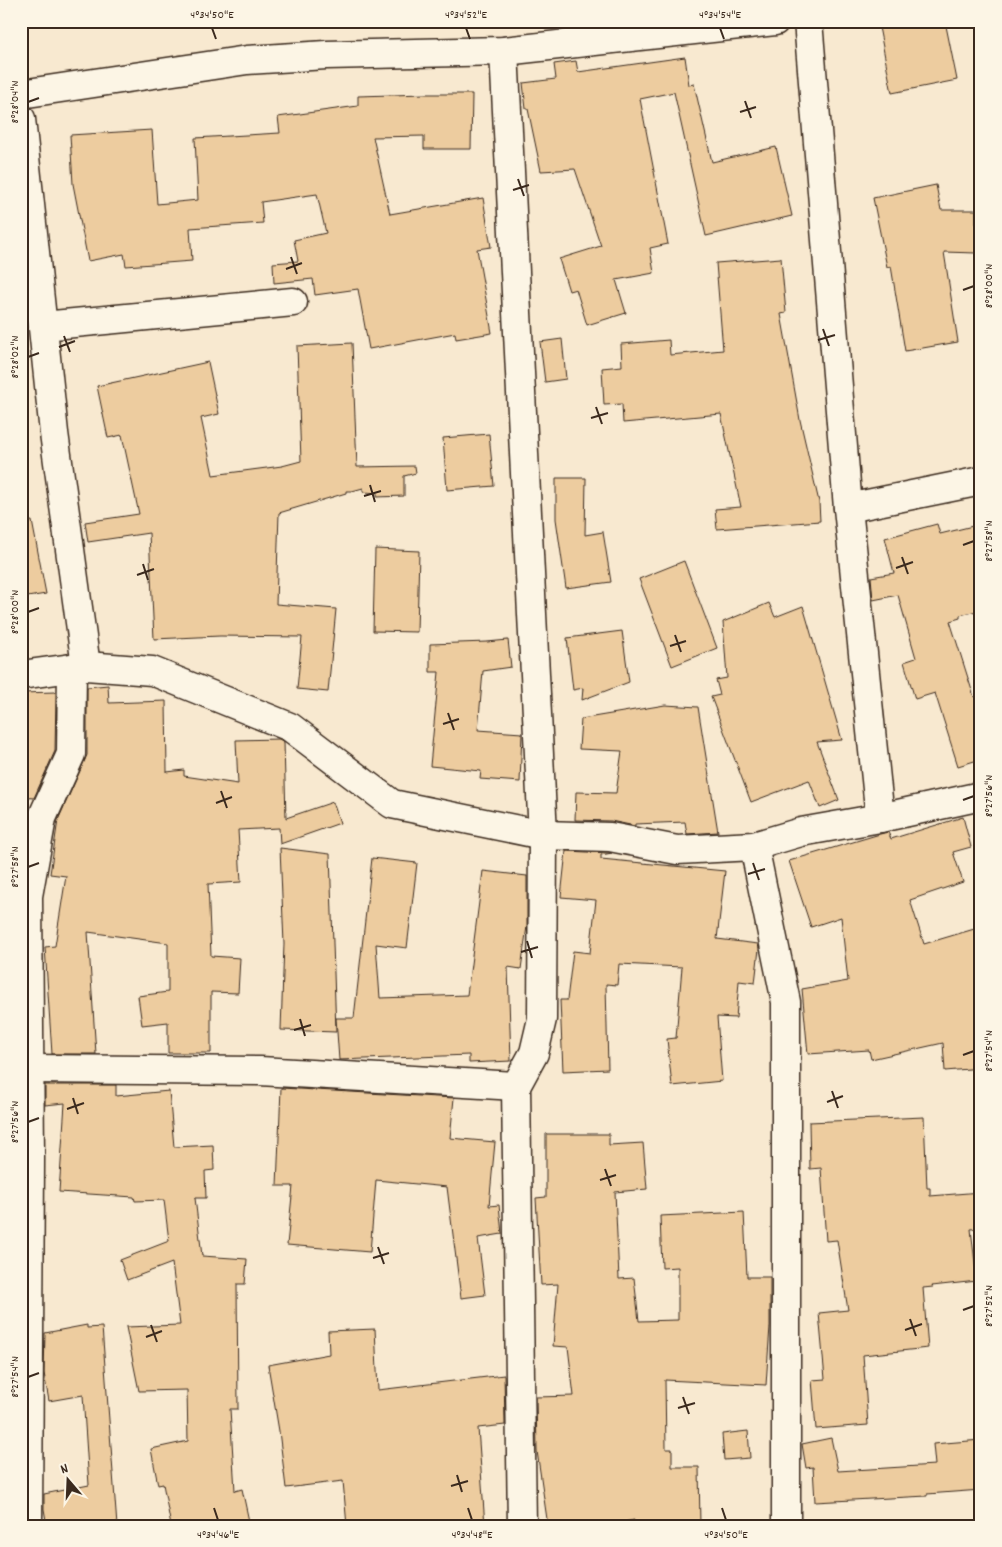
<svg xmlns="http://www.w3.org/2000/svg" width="1002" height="1547" font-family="Dekko,sans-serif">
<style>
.building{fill:#edcc9f;stroke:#3b2a1e}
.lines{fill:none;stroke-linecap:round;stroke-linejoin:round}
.minor-casing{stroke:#3b2a1e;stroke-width:31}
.minor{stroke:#fcf5e5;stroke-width:28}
.ticks{fill:none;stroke:#3b2a1e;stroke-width:2}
.neatline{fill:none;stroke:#3b2a1e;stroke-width:2}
.ticks-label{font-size:12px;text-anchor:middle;fill:#3b2a1e}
</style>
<rect width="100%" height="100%" fill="#f8e9d0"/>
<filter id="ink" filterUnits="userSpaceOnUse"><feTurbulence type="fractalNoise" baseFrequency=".02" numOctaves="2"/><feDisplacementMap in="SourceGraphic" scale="10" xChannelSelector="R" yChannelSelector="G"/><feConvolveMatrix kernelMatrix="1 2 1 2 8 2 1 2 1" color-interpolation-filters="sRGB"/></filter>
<g filter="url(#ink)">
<g class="building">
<polygon points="907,21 945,21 957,80 892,93 879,27"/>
<polygon points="685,57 689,85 694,84 712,162 776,147 792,216 706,236 674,92 640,99 668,244 650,248 654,273 616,280 626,313 587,325 576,289 569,291 559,259 601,246 575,169 541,171 528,109 526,109 523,83 556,79 554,64 576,61 578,72"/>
<polygon points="425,94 472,94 471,149 424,149 424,136 373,137 390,214 483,198 491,247 477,249 492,333 456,339 455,333 369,349 358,289 315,295 313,279 274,283 273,263 298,261 294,240 326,233 317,194 261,202 263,223 190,228 192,261 126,266 124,254 88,261 73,184 70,135 152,130 157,204 198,200 195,138 280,133 278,117 358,106 358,96"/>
<polygon points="936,185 941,210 976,210 976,253 944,252 958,342 905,351 891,266 887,267 873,198"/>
<polygon points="781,258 786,313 781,314 800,420 819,502 820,521 717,529 715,509 741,507 721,414 623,423 622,404 604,405 602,368 622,366 621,344 669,340 670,355 723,350 716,263"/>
<polygon points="562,339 566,379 545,382 540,342"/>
<polygon points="352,343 357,467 415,466 416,473 404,476 404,496 377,497 377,493 363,492 363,488 352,491 346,491 346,493 279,513 276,604 336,609 328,692 297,689 302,637 220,636 154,639 149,533 88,542 85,522 139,514 122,435 108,438 97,386 208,362 219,414 201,418 213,475 282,466 301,461 297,346"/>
<polygon points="489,434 494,486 447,490 443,438"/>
<polygon points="556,478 586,478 585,535 603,532 611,582 566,588 556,519"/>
<polygon points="32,521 46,594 21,598 21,522"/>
<polygon points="937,524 940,534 981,524 981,610 960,615 960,618 950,621 974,697 981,695 981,759 958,766 935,693 915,699 904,662 916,658 898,595 873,600 871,577 894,573 885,538"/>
<polygon points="375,549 419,551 417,632 373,631"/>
<polygon points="684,561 717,648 672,666 639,579"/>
<polygon points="769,603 775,617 803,606 842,740 817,742 839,800 820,808 809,780 751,802 711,697 720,695 716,680 727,678 723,622"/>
<polygon points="622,631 629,682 582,700 583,688 573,690 567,638"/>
<polygon points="508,640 511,667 483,671 478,730 522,733 520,782 480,779 481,771 430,766 439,672 430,672 430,644 487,642"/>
<polygon points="108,685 109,703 166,701 167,772 184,770 184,776 238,784 236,740 279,739 284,742 286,818 333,802 340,823 280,844 279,828 238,830 241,882 208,884 211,956 240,958 238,993 211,992 211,1053 168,1053 168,1022 142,1025 138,996 168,992 168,943 88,932 96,1054 52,1054 45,947 55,946 66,876 50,874 58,820 87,755 87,687"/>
<polygon points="56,692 55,751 34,798 21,797 21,693"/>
<polygon points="665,705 698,707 718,832 687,834 685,822 635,824 635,826 611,821 575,820 576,792 616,793 622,751 579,749 581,719"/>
<polygon points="963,817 971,847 953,852 963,882 910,900 924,944 981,927 981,1068 945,1071 943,1043 871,1059 869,1050 808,1054 802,989 848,981 841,917 811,927 789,861 880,834 888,832 891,839"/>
<polygon points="280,848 330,854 336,1032 281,1030 284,944"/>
<polygon points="566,851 608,853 612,853 601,855 601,859 725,871 717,939 758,944 759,949 755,983 739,981 736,1018 717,1017 722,1081 672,1086 667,1039 676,1038 682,967 619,964 617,985 606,984 608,1069 563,1071 560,1000 567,1000 573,951 590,953 596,900 561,897"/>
<polygon points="372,858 417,863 407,948 376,944 380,998 467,995 483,871 527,876 527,926 521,969 508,967 511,1061 469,1063 469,1055 339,1060 336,1018 354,1018"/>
<polygon points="45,1085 116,1085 116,1096 169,1091 174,1147 213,1145 214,1170 205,1171 206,1198 195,1198 202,1256 247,1259 245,1284 237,1284 238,1409 230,1409 235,1491 242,1489 250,1526 171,1526 163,1484 158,1485 151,1449 188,1441 187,1390 139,1391 126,1327 180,1325 172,1263 127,1280 120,1260 169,1241 164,1200 135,1201 134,1197 59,1192 65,1103 45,1105"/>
<polygon points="281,1088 454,1098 450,1138 495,1142 489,1206 499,1205 502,1234 478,1238 485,1295 461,1298 447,1187 376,1180 370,1252 287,1245 293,1186 277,1186"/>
<polygon points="924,1117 927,1188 930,1188 930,1196 981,1192 981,1228 971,1229 977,1281 932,1286 933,1287 923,1288 928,1348 863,1355 868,1425 816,1429 812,1380 825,1379 819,1313 848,1310 837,1240 826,1241 821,1168 810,1169 809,1122"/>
<polygon points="546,1134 609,1134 609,1145 643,1143 647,1189 615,1192 619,1279 634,1278 639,1321 678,1320 678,1267 662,1268 660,1216 744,1212 747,1277 770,1277 770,1326 766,1385 665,1380 666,1449 672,1449 672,1467 699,1467 700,1526 634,1526 634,1520 603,1526 548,1526 537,1451 536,1397 574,1396 568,1347 553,1346 558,1284 541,1285 536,1198 546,1197"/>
<polygon points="87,1325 87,1328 102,1327 117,1526 47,1526 44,1509 44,1494 89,1485 83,1395 49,1401 44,1373 45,1333"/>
<polygon points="375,1329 378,1390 504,1375 505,1425 478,1428 485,1526 347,1526 343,1481 286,1488 279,1431 268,1365 329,1354 328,1331"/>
<polygon points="748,1431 750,1458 724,1460 722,1434"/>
<polygon points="831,1438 838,1471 935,1465 933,1444 981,1440 981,1490 927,1494 927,1496 815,1502 813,1467 806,1468 802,1444"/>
</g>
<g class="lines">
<g class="minor-casing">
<g id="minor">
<polyline points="808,21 848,508 880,818"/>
<polyline points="504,51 543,835 542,1019 534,1053 516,1086 522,1526"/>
<polyline points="21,94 247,60 326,55 504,51 775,21"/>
<polyline points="21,119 54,433 86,666"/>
<polyline points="43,326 293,302"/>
<polyline points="848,508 981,481"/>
<polyline points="21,675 86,666 152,671 290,727 392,804 543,835 610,837 677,850 754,846 801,832 880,818 981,796"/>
<polyline points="754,846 786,1002 786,1526"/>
<polyline points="29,1069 260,1071 516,1086"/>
<polyline points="28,1526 30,1158 28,896 42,818 71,754 72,668"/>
</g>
</g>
<use href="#minor" class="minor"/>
</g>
</g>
<path class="ticks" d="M212 28 216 39M466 28 470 39M720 28 724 39M745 101 751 118M28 102 39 98M740 112 756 107M518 179 524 196M513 190 529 185M291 257 297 274M286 269 302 263M963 290 974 286M823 329 829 346M64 336 70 352M818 340 835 335M59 347 75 341M28 357 39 353M596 407 602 424M591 418 608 413M370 485 375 502M364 496 381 491M963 545 974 541M902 557 908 574M143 564 148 580M896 568 913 562M137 575 154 569M28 612 39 608M675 635 681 652M670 646 686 641M448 713 454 730M443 724 459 719M221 791 227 808M963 800 974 796M216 803 232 797M753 863 759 880M28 867 39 863M748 874 765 869M527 941 532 958M521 952 538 947M300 1019 305 1036M294 1030 311 1025M963 1055 974 1051M832 1091 838 1108M73 1098 78 1114M827 1102 843 1096M67 1109 84 1103M28 1122 39 1118M605 1169 611 1186M600 1180 616 1175M378 1247 384 1264M373 1258 389 1253M963 1310 974 1306M910 1319 916 1336M151 1325 157 1342M905 1330 922 1324M146 1337 162 1331M28 1377 39 1373M683 1397 689 1414M678 1408 695 1403M457 1475 462 1492M451 1486 468 1481M214 1508 218 1520M468 1508 472 1520M722 1508 726 1520"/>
<rect width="1002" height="1547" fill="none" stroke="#fcf5e5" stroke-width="55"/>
<g transform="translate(68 1480) rotate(341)" stroke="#fcf5e5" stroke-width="4" paint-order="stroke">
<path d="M0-4L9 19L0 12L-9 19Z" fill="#3b2a1e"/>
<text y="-8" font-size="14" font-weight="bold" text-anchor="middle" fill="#3b2a1e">N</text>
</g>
<rect x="28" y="28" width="946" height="1492" class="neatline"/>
<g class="ticks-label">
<text x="212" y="18">4°34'50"E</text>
<text x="466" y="18">4°34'52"E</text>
<text x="720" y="18">4°34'54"E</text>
<text transform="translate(14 102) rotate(-90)" y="4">8°28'04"N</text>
<text transform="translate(988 286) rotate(-90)" y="4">8°28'00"N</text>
<text transform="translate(14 357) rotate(-90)" y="4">8°28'02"N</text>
<text transform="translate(988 541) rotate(-90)" y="4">8°27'58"N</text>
<text transform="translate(14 612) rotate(-90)" y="4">8°28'00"N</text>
<text transform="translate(988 796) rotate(-90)" y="4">8°27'56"N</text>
<text transform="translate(14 867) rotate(-90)" y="4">8°27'58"N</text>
<text transform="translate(988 1051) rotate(-90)" y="4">8°27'54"N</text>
<text transform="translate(14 1122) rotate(-90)" y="4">8°27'56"N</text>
<text transform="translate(988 1306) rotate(-90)" y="4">8°27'52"N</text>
<text transform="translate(14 1377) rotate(-90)" y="4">8°27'54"N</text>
<text x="218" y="1538">4°34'46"E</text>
<text x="472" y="1538">4°34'48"E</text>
<text x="726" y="1538">4°34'50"E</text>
</g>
</svg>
